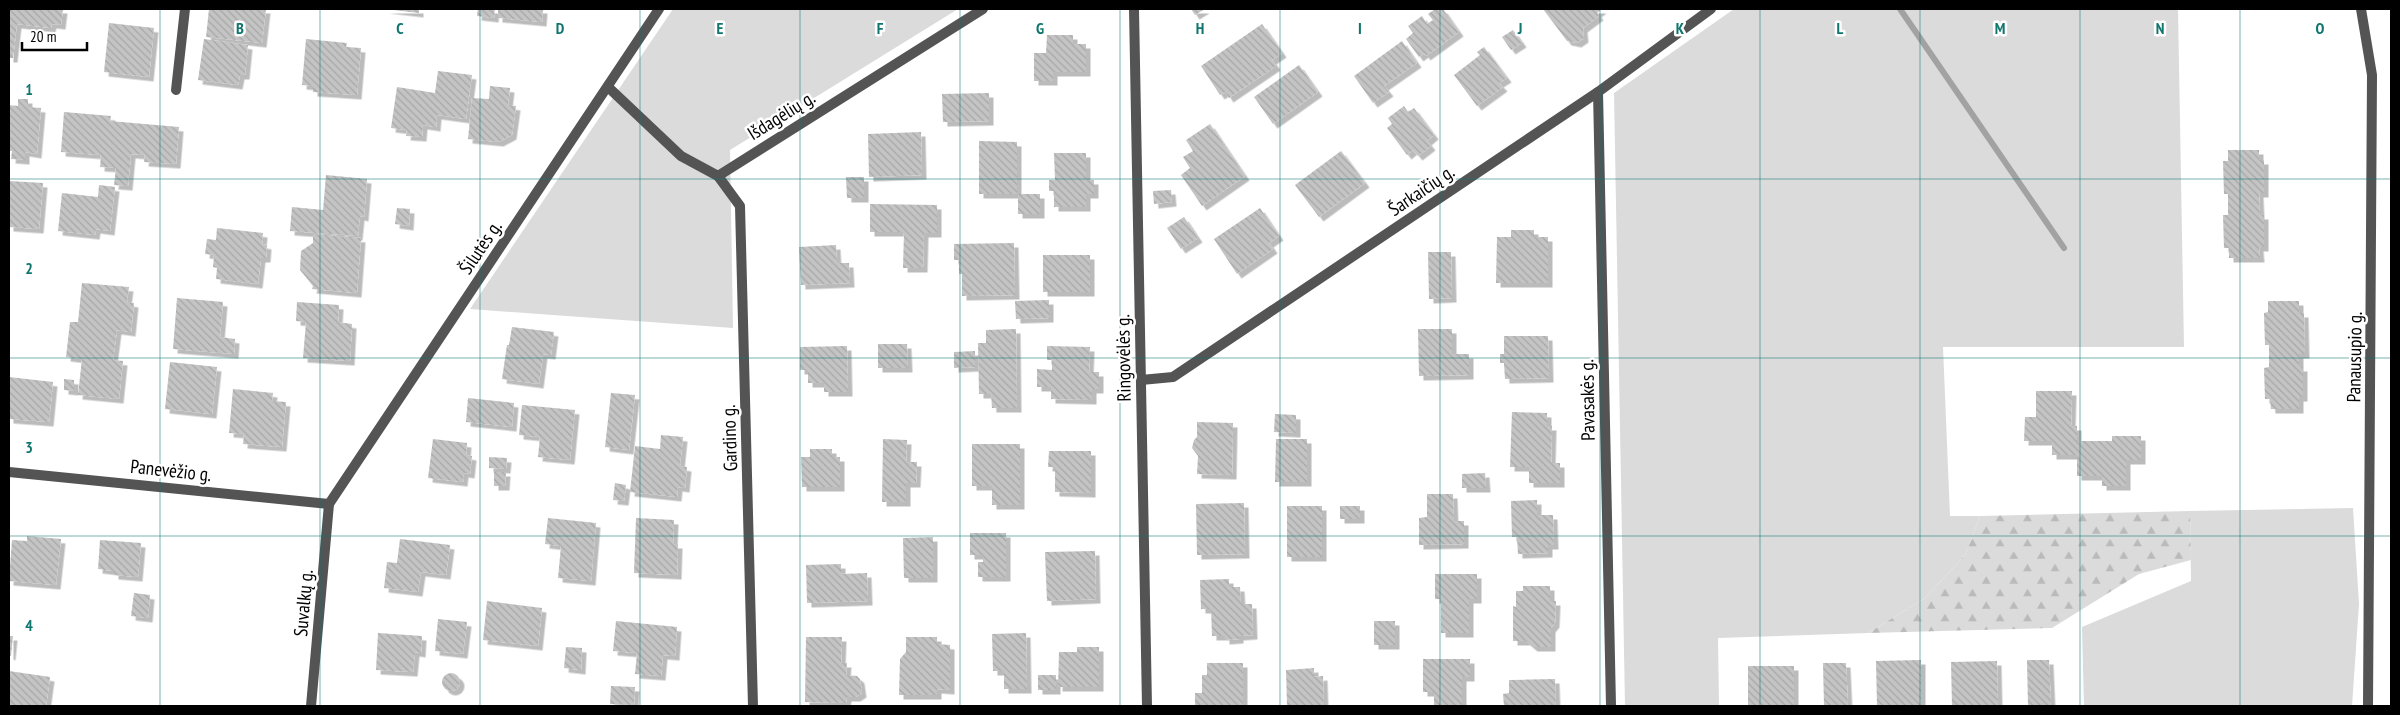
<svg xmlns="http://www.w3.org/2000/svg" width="2400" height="715" font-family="'PT Sans Narrow',sans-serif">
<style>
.grass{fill:#dbdbdb}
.forest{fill:url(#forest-firs)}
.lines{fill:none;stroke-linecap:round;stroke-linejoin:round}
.stream{stroke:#a2a2a2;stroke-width:6}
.building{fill:url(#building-back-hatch);filter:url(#shadow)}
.street{stroke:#545454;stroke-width:10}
.grid{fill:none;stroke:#0f766e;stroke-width:1;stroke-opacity:0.55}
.labels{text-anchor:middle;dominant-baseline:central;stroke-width:5;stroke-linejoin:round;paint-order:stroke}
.street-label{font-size:19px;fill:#000;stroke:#fff}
.grid-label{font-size:16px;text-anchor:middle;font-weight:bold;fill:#0f766e;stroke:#fff;stroke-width:5;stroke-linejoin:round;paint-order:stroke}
</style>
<defs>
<pattern id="forest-firs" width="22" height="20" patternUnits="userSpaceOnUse" patternTransform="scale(1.25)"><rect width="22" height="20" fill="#dbdbdb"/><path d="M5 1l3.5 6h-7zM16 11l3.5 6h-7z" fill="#bababa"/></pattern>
<pattern id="building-back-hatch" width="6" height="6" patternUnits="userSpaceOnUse" patternTransform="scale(1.25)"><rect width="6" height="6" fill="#c4c4c4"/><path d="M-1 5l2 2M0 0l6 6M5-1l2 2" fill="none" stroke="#a7a7a7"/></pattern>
<filter id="shadow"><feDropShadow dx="4.5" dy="4.5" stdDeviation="0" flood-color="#0004"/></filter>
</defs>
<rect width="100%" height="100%" fill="#fff"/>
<g class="grass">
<polygon points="673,9 958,9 730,150 733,328 470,309"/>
<polygon points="1734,9 2178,9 2184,347 1943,347 1950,516 1980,516 1965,555 1925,598 1868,633 1718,638 1719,706 1625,706 1614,93"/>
<polygon points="2353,508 2359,604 2352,706 2084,706 2082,627 2191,581 2190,511"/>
</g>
<polygon class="forest" points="2190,511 2191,560 2139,574 2052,628 1868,633 1925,598 1965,555 1980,516"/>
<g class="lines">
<polyline class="stream" points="1900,9 2064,248"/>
</g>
<g class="building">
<polygon points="9,9 63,9 61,25 52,24 51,28 17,24 13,58 9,58"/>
<polygon points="209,9 266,9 262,43 206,37"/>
<polygon points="385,9 419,9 419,13"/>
<polygon points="478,9 495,9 494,18 477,16"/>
<polygon points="498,9 543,9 542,22 498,18"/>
<polygon points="1191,9 1205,9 1195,15"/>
<polygon points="1435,9 1443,9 1459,32 1426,56 1424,53 1419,57 1406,39 1413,33 1408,26 1422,16 1427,24 1433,20 1428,14"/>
<polygon points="1543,9 1602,9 1597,13 1599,16 1583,28 1584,38 1577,43 1567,41"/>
<polygon points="109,23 154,28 149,77 104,72"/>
<polygon points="1262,24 1282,53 1272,60 1276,66 1229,98 1225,92 1220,95 1201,66"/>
<polygon points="1513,30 1522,43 1511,50 1502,37"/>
<polygon points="1047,35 1073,35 1073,44 1086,44 1086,72 1053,72 1053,81 1034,81 1034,53 1046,53"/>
<polygon points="204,39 248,45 245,75 240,75 238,85 198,80"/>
<polygon points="306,39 347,43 346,47 361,48 357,95 313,92 313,86 302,85"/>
<polygon points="1402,41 1417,63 1384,86 1389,92 1373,103 1354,76"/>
<polygon points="1484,47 1507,78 1499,83 1503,87 1477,106 1454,75 1480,55 1477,52"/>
<polygon points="1299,65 1318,92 1273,124 1254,97"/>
<polygon points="438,71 472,75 466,119 437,115 436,127 423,125 422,137 406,136 407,130 391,128 397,87 435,93"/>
<polygon points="490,86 510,88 508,105 516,106 512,135 499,142 468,139 472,98 489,99"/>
<polygon points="989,93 989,121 943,122 942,94"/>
<polygon points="18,99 28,99 28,107 41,108 37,154 25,152 25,160 11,159 12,151 9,151 9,105 18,106"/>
<polygon points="1404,106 1408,112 1414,108 1434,135 1427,141 1431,146 1418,156 1413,150 1407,155 1387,128 1392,124 1388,118"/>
<polygon points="64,112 111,116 110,121 179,127 176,164 144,162 145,155 131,154 128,186 114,185 116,168 100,167 101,155 61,152"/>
<polygon points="1210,124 1245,176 1202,206 1181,175 1190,168 1183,157 1193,151 1186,140"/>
<polygon points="921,132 922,175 869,177 868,134"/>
<polygon points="979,141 1017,142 1017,194 979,194"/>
<polygon points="2228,150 2259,150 2259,160 2264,160 2264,193 2259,193 2260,215 2264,215 2264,247 2259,247 2260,258 2229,258 2229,248 2224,248 2223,215 2228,215 2228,194 2224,194 2223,161 2228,161"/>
<polygon points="1341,151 1365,183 1319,217 1295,185"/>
<polygon points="1054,153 1086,153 1086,180 1094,180 1094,194 1086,194 1086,207 1054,207 1054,191 1049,191 1049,180 1055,180"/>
<polygon points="326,175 367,179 364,217 360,216 358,236 290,231 292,207 323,210"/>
<polygon points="846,177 864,177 864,198 847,198"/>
<polygon points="9,181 43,183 39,229 9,227"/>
<polygon points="99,185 115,187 110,231 96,229 95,235 58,231 62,193 98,197"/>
<polygon points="1171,190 1172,202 1154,204 1153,191"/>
<rect x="1018" y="194" width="22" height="20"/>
<polygon points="870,204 937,205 937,233 924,233 923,268 903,268 904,232 870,232"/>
<polygon points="397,208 410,209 409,226 395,224"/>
<polygon points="1260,208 1279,236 1269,243 1273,249 1237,274 1214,239"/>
<polygon points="1184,217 1198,238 1181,249 1167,228"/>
<polygon points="217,228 263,233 262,244 267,245 266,258 261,258 258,284 216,279 217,268 213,267 214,255 205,254 207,239 216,240"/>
<polygon points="1511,230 1534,230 1534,237 1548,237 1548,283 1496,283 1497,237 1511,237"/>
<polygon points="313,234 361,238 357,293 312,289 313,286 300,270 301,251 313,243"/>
<polygon points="1014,243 1015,295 962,296 962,274 959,274 959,260 954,260 954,244"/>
<polygon points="836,245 837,263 849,263 850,283 801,285 799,247"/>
<polygon points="1428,252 1451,252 1452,298 1429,299"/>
<rect x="1043" y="255" width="47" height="37"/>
<polygon points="82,283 129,287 127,302 134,303 131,332 117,330 113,360 123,361 119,399 78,395 82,359 66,357 70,322 78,322"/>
<polygon points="177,298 223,302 220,337 235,339 234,354 173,349"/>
<polygon points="1049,300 1049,318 1016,319 1015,301"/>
<polygon points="2268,301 2299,301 2299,313 2304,313 2305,354 2299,354 2299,367 2303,367 2303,397 2299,397 2299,409 2271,409 2270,399 2265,399 2264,368 2269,367 2269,345 2265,345 2264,313 2268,312"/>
<polygon points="297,302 339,305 338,322 352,324 350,361 303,358 306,322 296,321"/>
<polygon points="512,327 554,332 551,355 543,354 539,384 502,379 507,345 509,345"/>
<polygon points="1016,329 1017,408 992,408 991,394 979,394 978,343 986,343 986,330"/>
<polygon points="1418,329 1452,329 1452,354 1469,354 1469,375 1419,376"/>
<polygon points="1504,336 1548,336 1549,378 1505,379 1504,363 1500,363 1500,354 1504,354"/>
<polygon points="878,344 907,344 908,368 878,368"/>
<polygon points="847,346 848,392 824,392 824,383 808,383 808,370 800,370 800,347"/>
<polygon points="1047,346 1090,347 1089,372 1099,372 1099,389 1092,389 1092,400 1051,399 1051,387 1037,387 1037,369 1052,370 1052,360 1047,360"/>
<polygon points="975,351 975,367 954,368 954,352"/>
<polygon points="170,362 217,367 212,414 165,409"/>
<polygon points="9,377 53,382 49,422 9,419"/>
<polygon points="64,379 74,380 74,391 64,390"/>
<polygon points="233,389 273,393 272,401 286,402 282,447 243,444 244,434 229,433"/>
<polygon points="2036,391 2072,391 2071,426 2077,426 2077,441 2112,441 2112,436 2141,436 2141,460 2126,460 2126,486 2102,486 2102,476 2077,476 2077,455 2052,455 2052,441 2024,441 2025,417 2036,417"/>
<polygon points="611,393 635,395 629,450 605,447"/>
<polygon points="468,398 514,403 512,427 466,422"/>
<polygon points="522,405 575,410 570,460 538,457 540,437 519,435"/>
<polygon points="1512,412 1547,413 1547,426 1552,426 1551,463 1560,463 1560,483 1529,483 1529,467 1510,467"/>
<polygon points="1275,414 1296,415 1296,433 1274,432"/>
<polygon points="1197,422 1233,423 1232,475 1197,474 1198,456 1192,448 1194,440 1197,437"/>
<polygon points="661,435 683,437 680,466 687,467 685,488 678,487 677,497 630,492 635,446 660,449"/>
<polygon points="433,439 467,443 466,455 472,456 470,474 464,473 463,482 428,478"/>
<polygon points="883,439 907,440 906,462 917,462 916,483 906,483 906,502 882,502"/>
<polygon points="1276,439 1307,439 1307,482 1275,482"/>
<polygon points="972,444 1020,444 1020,505 992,505 992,486 972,486"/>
<polygon points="810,449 832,449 832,457 840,457 840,487 802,487 801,457 810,457"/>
<polygon points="1049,451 1091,451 1091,493 1055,492 1055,467 1048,467"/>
<polygon points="489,457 507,458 506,469 489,468"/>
<polygon points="494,472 506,472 505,486 494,486"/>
<polygon points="1485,473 1486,488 1462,488 1462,474"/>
<polygon points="615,483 626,485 624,501 613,500"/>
<polygon points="1427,494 1453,494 1454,521 1464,521 1464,544 1419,545 1419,518 1427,517"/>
<polygon points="1537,500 1537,515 1553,515 1554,545 1548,545 1548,553 1518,554 1517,537 1512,537 1511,501"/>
<polygon points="1244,503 1245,554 1197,555 1196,504"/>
<rect x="1287" y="506" width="35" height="51"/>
<rect x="1340" y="506" width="20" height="13"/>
<polygon points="548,518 596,523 591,581 558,578 561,546 545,544"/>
<polygon points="636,518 674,520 673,544 678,544 677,575 634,573"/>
<polygon points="970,533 1006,533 1006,577 978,577 978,562 983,562 983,555 970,555"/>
<polygon points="27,536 61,539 56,585 9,581 12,540 27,541"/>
<polygon points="933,537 933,578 904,578 903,538"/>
<polygon points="400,539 450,545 446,575 421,572 418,592 384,588 387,562 397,563"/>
<polygon points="100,540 141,543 138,577 114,575 114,571 98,569"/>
<polygon points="1095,551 1096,599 1047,601 1045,552"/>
<polygon points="841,564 841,574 867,573 868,601 807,603 806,565"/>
<polygon points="1435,574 1477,574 1477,599 1469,599 1469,633 1441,633 1441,599 1435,599"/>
<polygon points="1229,579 1229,587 1240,587 1241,604 1252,604 1253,635 1239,636 1239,639 1225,640 1225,636 1212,636 1211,609 1201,609 1200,580"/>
<polygon points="1523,586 1550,586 1550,601 1556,601 1555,623 1551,628 1551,647 1533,647 1526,641 1513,641 1513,606 1516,607 1516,591 1523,591"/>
<polygon points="134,593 150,595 148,618 131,616"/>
<polygon points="487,601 542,608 538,646 483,640"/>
<polygon points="438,619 467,622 463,654 435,651"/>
<polygon points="616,621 677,627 675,656 663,655 661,676 635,674 637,653 613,651"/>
<rect x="1374" y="621" width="21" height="24"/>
<polygon points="378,633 422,636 421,653 415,652 413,672 376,670"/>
<polygon points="1026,633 1027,689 1004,689 1004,671 993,671 992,634"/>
<polygon points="9,636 13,636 11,656 9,655"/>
<polygon points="806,637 842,637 841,663 847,663 846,675 857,676 860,679 862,693 856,697 847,697 846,703 805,702"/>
<polygon points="906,637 937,637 937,644 950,645 950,690 937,689 937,695 899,695 900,659 906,652"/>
<polygon points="566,647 582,648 581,670 564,668"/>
<polygon points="1077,647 1099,647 1099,687 1058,687 1059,652 1077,652"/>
<polygon points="1423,659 1470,659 1470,677 1462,677 1462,706 1434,706 1434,692 1423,692"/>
<polygon points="1921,660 1921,706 1877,706 1876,661"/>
<polygon points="2027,660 2049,660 2051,706 2028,706"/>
<polygon points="1997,661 1998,706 1952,706 1951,662"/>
<polygon points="1207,663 1243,663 1243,706 1195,706 1195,693 1202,693 1202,675 1207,675"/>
<polygon points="1823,663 1846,663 1848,706 1824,706"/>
<rect x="1748" y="666" width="46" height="40"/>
<polygon points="1314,668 1314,677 1323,676 1324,706 1287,706 1286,670"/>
<polygon points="9,671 50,677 46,706 9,706"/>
<circle cx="451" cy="682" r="9"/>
<rect x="1038" y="675" width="18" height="15"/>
<polygon points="1555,679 1556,706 1504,706 1503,694 1509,693 1509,680"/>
<polygon points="611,686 635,687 634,705 610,704"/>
</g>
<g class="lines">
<g class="street">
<polyline points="1134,9 1147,706"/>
<polyline points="2361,9 2372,75 2368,706"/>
<polyline points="608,87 681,156 718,176 983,9"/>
<polyline points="176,90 185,9"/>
<polyline points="1598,92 1611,706"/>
<polyline points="718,176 740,206 753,706"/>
<polyline points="1141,380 1173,377 1598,92 1711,9"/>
<polyline points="9,472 329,504"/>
<polyline points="311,706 329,504 659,9"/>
</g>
</g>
<path class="grid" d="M160 9V706M320 9V706M480 9V706M640 9V706M800 9V706M960 9V706M1120 9V706M1280 9V706M1440 9V706M1600 9V706M1760 9V706M1920 9V706M2080 9V706M2240 9V706M9 179H2391M9 358H2391M9 536H2391"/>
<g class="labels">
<g class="street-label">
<text transform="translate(781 115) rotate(-32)">Išdagėlių g.</text>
<text transform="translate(1421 190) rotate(-34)">Šarkaičių g.</text>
<text transform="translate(480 247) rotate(-56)">Šilutės g.</text>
<text transform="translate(2354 357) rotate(-89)">Panausupio g.</text>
<text transform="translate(1123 358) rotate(-91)">Ringovėlės g.</text>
<text transform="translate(1587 400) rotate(-91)">Pavasakės g.</text>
<text transform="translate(729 438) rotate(-92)">Gardino g.</text>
<text transform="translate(171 470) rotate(6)">Panevėžio g.</text>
<text transform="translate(303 603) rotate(-85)">Suvalkų g.</text>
</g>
</g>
<g class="grid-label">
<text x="240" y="34">B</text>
<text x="400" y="34">C</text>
<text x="560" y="34">D</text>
<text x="720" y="34">E</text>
<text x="880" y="34">F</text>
<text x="1040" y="34">G</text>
<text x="1200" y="34">H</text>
<text x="1360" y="34">I</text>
<text x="1520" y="34">J</text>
<text x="1680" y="34">K</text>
<text x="1840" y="34">L</text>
<text x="2000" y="34">M</text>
<text x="2160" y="34">N</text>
<text x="2320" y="34">O</text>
<text x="29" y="95">1</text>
<text x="29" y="274">2</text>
<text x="29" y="453">3</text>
<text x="29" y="631">4</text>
</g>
<rect width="2400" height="715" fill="none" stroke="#000000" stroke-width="20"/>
<path d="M22 42v8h65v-8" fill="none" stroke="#000000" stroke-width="2.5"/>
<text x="30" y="42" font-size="15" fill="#000000" stroke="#ffffff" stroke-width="4" paint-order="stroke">20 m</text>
</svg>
